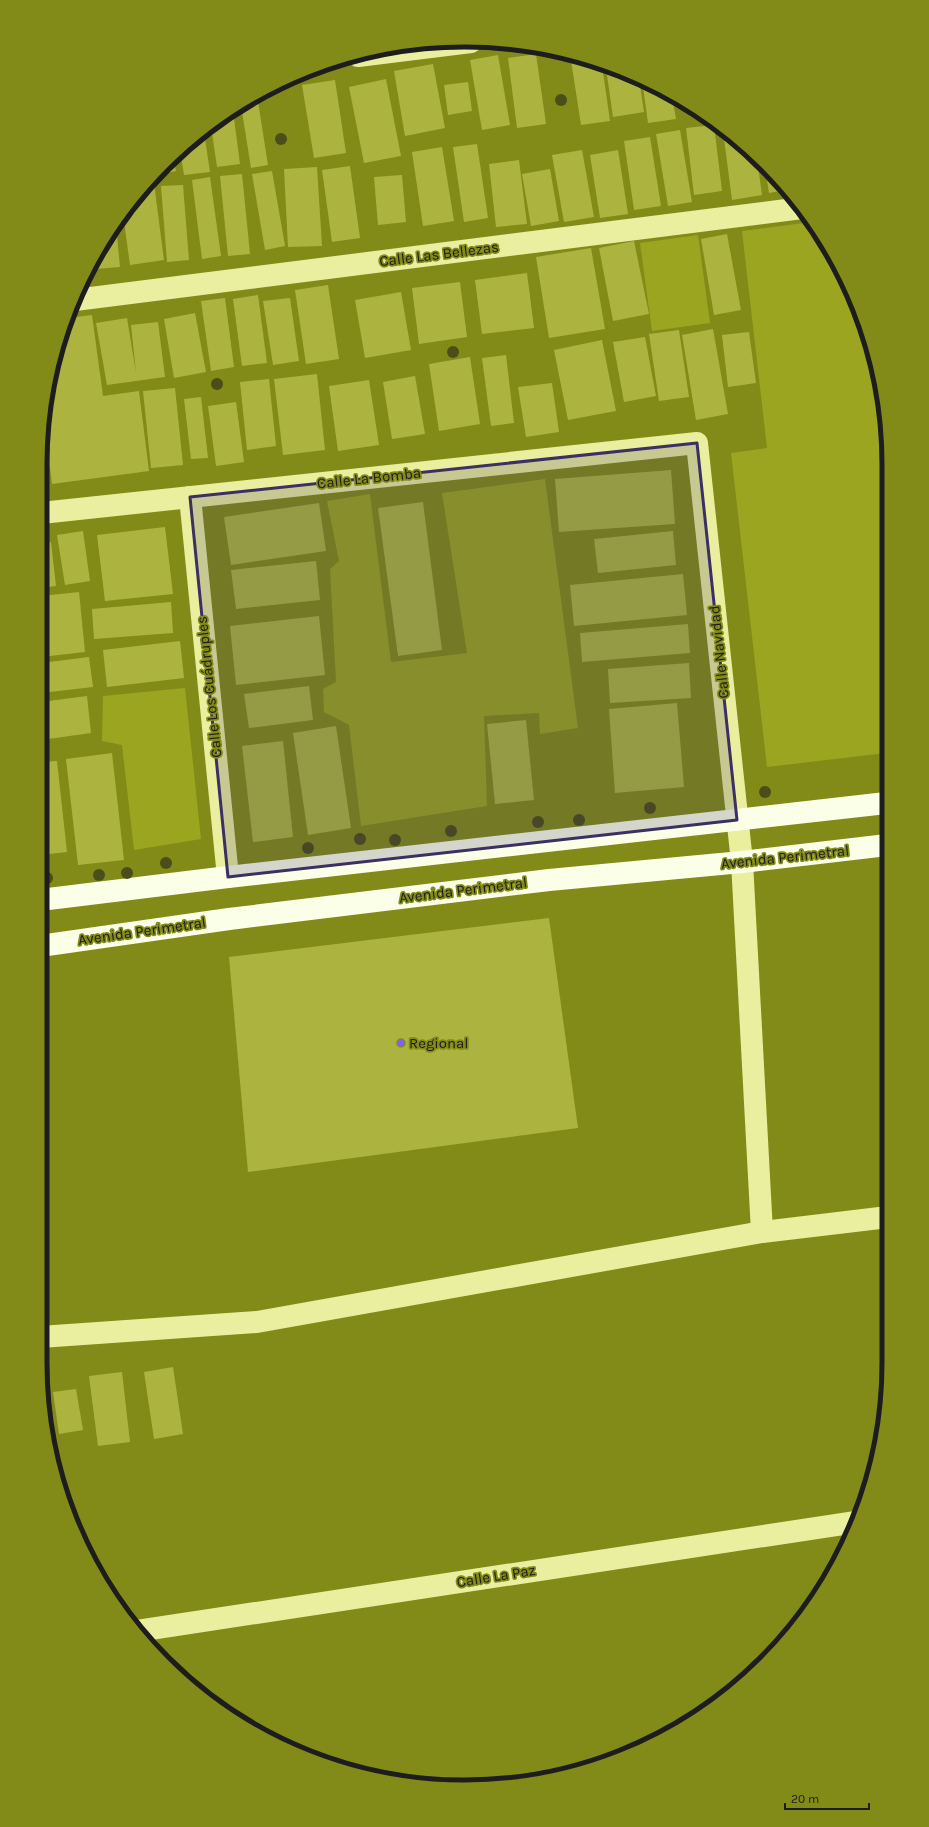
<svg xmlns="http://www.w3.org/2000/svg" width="929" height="1827" font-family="Karla,sans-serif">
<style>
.green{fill:#9ca51f}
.building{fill:#acb43f}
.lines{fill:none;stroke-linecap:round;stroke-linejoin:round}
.path{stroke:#eaefa0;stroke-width:2.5;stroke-dasharray:2 3;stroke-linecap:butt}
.minor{stroke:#eaefa0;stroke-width:22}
.major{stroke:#fcffe7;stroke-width:22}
.tree{fill:#4a4e19}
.marked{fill:#3b3061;fill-opacity:0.2;stroke:#3b3061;stroke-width:3;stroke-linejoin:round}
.poi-dot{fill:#825dff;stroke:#828b17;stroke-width:1.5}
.labels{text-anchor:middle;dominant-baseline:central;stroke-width:3.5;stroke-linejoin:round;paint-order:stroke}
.street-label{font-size:15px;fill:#1d1d1d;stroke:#828b17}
.poi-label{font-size:15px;fill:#1d1d1d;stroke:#828b17;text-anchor:start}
.rim{fill:none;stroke:#1d1d1d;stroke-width:5}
</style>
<rect width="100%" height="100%" fill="#828b17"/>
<g class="green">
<polygon points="811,222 857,302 885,409 886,753 767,767 731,453 767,448 742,231"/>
<polygon points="698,235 710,323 652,331 640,243"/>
<polygon points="545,479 578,728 540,734 539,713 484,716 487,806 361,826 349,725 324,712 323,689 336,682 330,569 339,561 327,501 370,494 391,662 467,653 442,493"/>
<polygon points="185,688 201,839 134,850 122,745 102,741 103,696"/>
</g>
<g class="building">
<polygon points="536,54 546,124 517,128 508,58"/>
<polygon points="570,54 602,65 610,121 581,125"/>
<polygon points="498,55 510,125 482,130 470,60"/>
<polygon points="433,64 445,128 405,136 394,71"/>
<polygon points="608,67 639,79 644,112 613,117 606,68"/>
<polygon points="386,79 401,156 364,163 349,87"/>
<polygon points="335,80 346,153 314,158 302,85"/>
<polygon points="642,80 652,84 672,97 676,119 648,123"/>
<polygon points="468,82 472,111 448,115 444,85"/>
<polygon points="257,95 268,165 251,168 241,105"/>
<polygon points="681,103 690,109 682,110"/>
<polygon points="233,111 240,164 217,167 211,126"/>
<polygon points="714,125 722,191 694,195 686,128"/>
<polygon points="680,130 692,202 668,206 656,134"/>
<polygon points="723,131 744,145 757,159 762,195 732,200"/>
<polygon points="204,132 210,172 184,175 180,150"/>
<polygon points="650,137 661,206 634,210 624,141"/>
<polygon points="477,144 488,218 464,222 453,147"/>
<polygon points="442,147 454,221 423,226 412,152"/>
<polygon points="582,150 594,217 564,222 552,155"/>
<polygon points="618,150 628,214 600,218 590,155"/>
<polygon points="173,158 176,171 157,175"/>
<polygon points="519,160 527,224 496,227 489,164"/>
<polygon points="350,166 360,238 332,242 322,170"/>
<polygon points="317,167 322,246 288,247 284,169"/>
<polygon points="765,168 787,190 769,193"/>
<polygon points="550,169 559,221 531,226 522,174"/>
<polygon points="272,171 285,246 265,250 252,174"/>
<polygon points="242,174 250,254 228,256 220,176"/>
<polygon points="402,175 406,222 378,225 374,177"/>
<polygon points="210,177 221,256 202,259 192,180"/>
<polygon points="154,183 164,260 130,265 123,214 128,206 149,184"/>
<polygon points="183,185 189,260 167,262 161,186"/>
<polygon points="116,225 120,267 95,269 94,260"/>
<polygon points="727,234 741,310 714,315 701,239"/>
<polygon points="634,241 649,314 613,321 599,248"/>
<polygon points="591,248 605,329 549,338 536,257"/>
<polygon points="90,267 92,278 83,279 84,277"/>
<polygon points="527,273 534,328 482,334 475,280"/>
<polygon points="460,282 467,337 419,344 412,288"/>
<polygon points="328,285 339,359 306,364 295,290"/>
<polygon points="401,292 411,350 365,358 355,300"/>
<polygon points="258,295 267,363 242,366 233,299"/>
<polygon points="225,298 234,367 211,371 201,301"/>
<polygon points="290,298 299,361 273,365 263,301"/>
<polygon points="195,313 206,372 174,378 164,319"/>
<polygon points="92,315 103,396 139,391 149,471 52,484 44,419 54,355 68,318"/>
<polygon points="127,318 136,373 131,325 158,322 165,377 107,385 96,323"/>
<polygon points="713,329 728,414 696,420 682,335"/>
<polygon points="679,330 689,397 659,401 649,334"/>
<polygon points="749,332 756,383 728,387 722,335"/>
<polygon points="645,337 656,396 624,402 613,342"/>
<polygon points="602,340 616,411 568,420 554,350"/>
<polygon points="506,355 514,423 491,426 482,358"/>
<polygon points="470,357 480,424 439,431 429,364"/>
<polygon points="317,374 325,450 283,455 274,379"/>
<polygon points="415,376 425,434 392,439 383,382"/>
<polygon points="269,379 276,446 247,450 240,382"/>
<polygon points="369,380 379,445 338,451 329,386"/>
<polygon points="552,383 559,432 526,437 518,387"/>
<polygon points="175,388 183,465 151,468 143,391"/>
<polygon points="201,397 208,458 191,459 184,399"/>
<polygon points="236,402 244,462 216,466 208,406"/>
<polygon points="41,445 46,483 41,484"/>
<polygon points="671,470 675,524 559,532 555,479"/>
<polygon points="423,502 442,650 398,656 378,508"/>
<polygon points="319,503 326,551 231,565 224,517"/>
<polygon points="165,527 173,594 105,601 97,535"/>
<polygon points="83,531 90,581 65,585 57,535"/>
<polygon points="673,531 676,565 598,573 594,539"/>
<polygon points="51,542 56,586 41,588 41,544"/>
<polygon points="316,561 320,600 236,609 231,570"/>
<polygon points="683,574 687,615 574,626 570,585"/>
<polygon points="79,592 85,652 41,657 41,596"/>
<polygon points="171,602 173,633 94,639 92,609"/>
<polygon points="319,616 325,675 236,685 230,626"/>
<polygon points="688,624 690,653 582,662 580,633"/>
<polygon points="180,641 184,678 107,687 103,650"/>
<polygon points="89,657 93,687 41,693 41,663"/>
<polygon points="689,663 691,698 610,703 608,669"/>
<polygon points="309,686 313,720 249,728 244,694"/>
<polygon points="87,696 91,733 41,740 41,702"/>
<polygon points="677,703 684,787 615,793 609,709"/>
<polygon points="526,720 534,800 495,804 487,724"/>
<polygon points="336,726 351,828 308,835 293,733"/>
<polygon points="283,741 293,837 253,842 242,746"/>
<polygon points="112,753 124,860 78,865 66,759"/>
<polygon points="57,761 67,852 40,855 41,762"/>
<polygon points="549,918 578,1128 248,1172 229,957"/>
<polygon points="173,1367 183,1434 154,1439 144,1372"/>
<polygon points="122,1372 130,1442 98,1446 89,1376"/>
<polygon points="76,1389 83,1430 59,1434 53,1392"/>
<polygon points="43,1394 48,1394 54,1461 52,1461 48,1445"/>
</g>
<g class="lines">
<polyline class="path" points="839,1550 841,1557"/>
<g class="minor">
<polyline points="358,56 471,42"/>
<polyline points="75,300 802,208"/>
<polyline points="190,497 228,877"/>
<polyline points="41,513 697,443 742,862 762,1232"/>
<polyline points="40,1337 257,1322 762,1232 888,1217"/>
<polyline points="137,1631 856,1522"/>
</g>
<g class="major">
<polyline points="40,900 228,877 886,803"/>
<polyline points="40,946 229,919 549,880 742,862 887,845"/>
</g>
</g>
<g class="tree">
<circle cx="561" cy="100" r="6"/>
<circle cx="281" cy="139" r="6"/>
<circle cx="453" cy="352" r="6"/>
<circle cx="217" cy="384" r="6"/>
<circle cx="765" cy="792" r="6"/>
<circle cx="650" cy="808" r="6"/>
<circle cx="579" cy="820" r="6"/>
<circle cx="538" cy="822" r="6"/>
<circle cx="451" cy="831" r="6"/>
<circle cx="360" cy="839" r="6"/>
<circle cx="395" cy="840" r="6"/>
<circle cx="308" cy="848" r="6"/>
<circle cx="166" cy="863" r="6"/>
<circle cx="127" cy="873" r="6"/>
<circle cx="99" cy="875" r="6"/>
<circle cx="47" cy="878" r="6"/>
</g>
<path class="marked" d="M697 443 737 820 228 877 190 497Z"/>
<circle class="poi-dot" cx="401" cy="1043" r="4"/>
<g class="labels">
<g class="street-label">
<text transform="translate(439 254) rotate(-7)">Calle Las Bellezas</text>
<text transform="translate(369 478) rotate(-6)">Calle La Bomba</text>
<text transform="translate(719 652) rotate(-96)">Calle Navidad</text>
<text transform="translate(209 687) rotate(-96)">Calle Los Cuádruples</text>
<text transform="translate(785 857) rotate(-6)">Avenida Perimetral</text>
<text transform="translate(463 890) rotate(-7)">Avenida Perimetral</text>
<text transform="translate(142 931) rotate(-8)">Avenida Perimetral</text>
<text transform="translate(496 1576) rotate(-9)">Calle La Paz</text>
</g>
<g class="poi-label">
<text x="409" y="1043">Regional</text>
</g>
</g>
<path d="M0 0H929V1827H0ZM464 47H465A417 417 0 0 1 882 464V1363A417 417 0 0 1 465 1780H464A417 417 0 0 1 47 1363V464A417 417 0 0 1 464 47Z" fill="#828b17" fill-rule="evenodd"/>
<path class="rim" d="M464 47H465A417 417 0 0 1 882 464V1363A417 417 0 0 1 465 1780H464A417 417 0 0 1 47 1363V464A417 417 0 0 1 464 47Z"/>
<path d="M785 1803v6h84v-6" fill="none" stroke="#1d1d1d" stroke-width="2"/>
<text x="791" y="1803" font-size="12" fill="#1d1d1d" stroke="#828b17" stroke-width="3" paint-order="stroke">20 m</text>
</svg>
